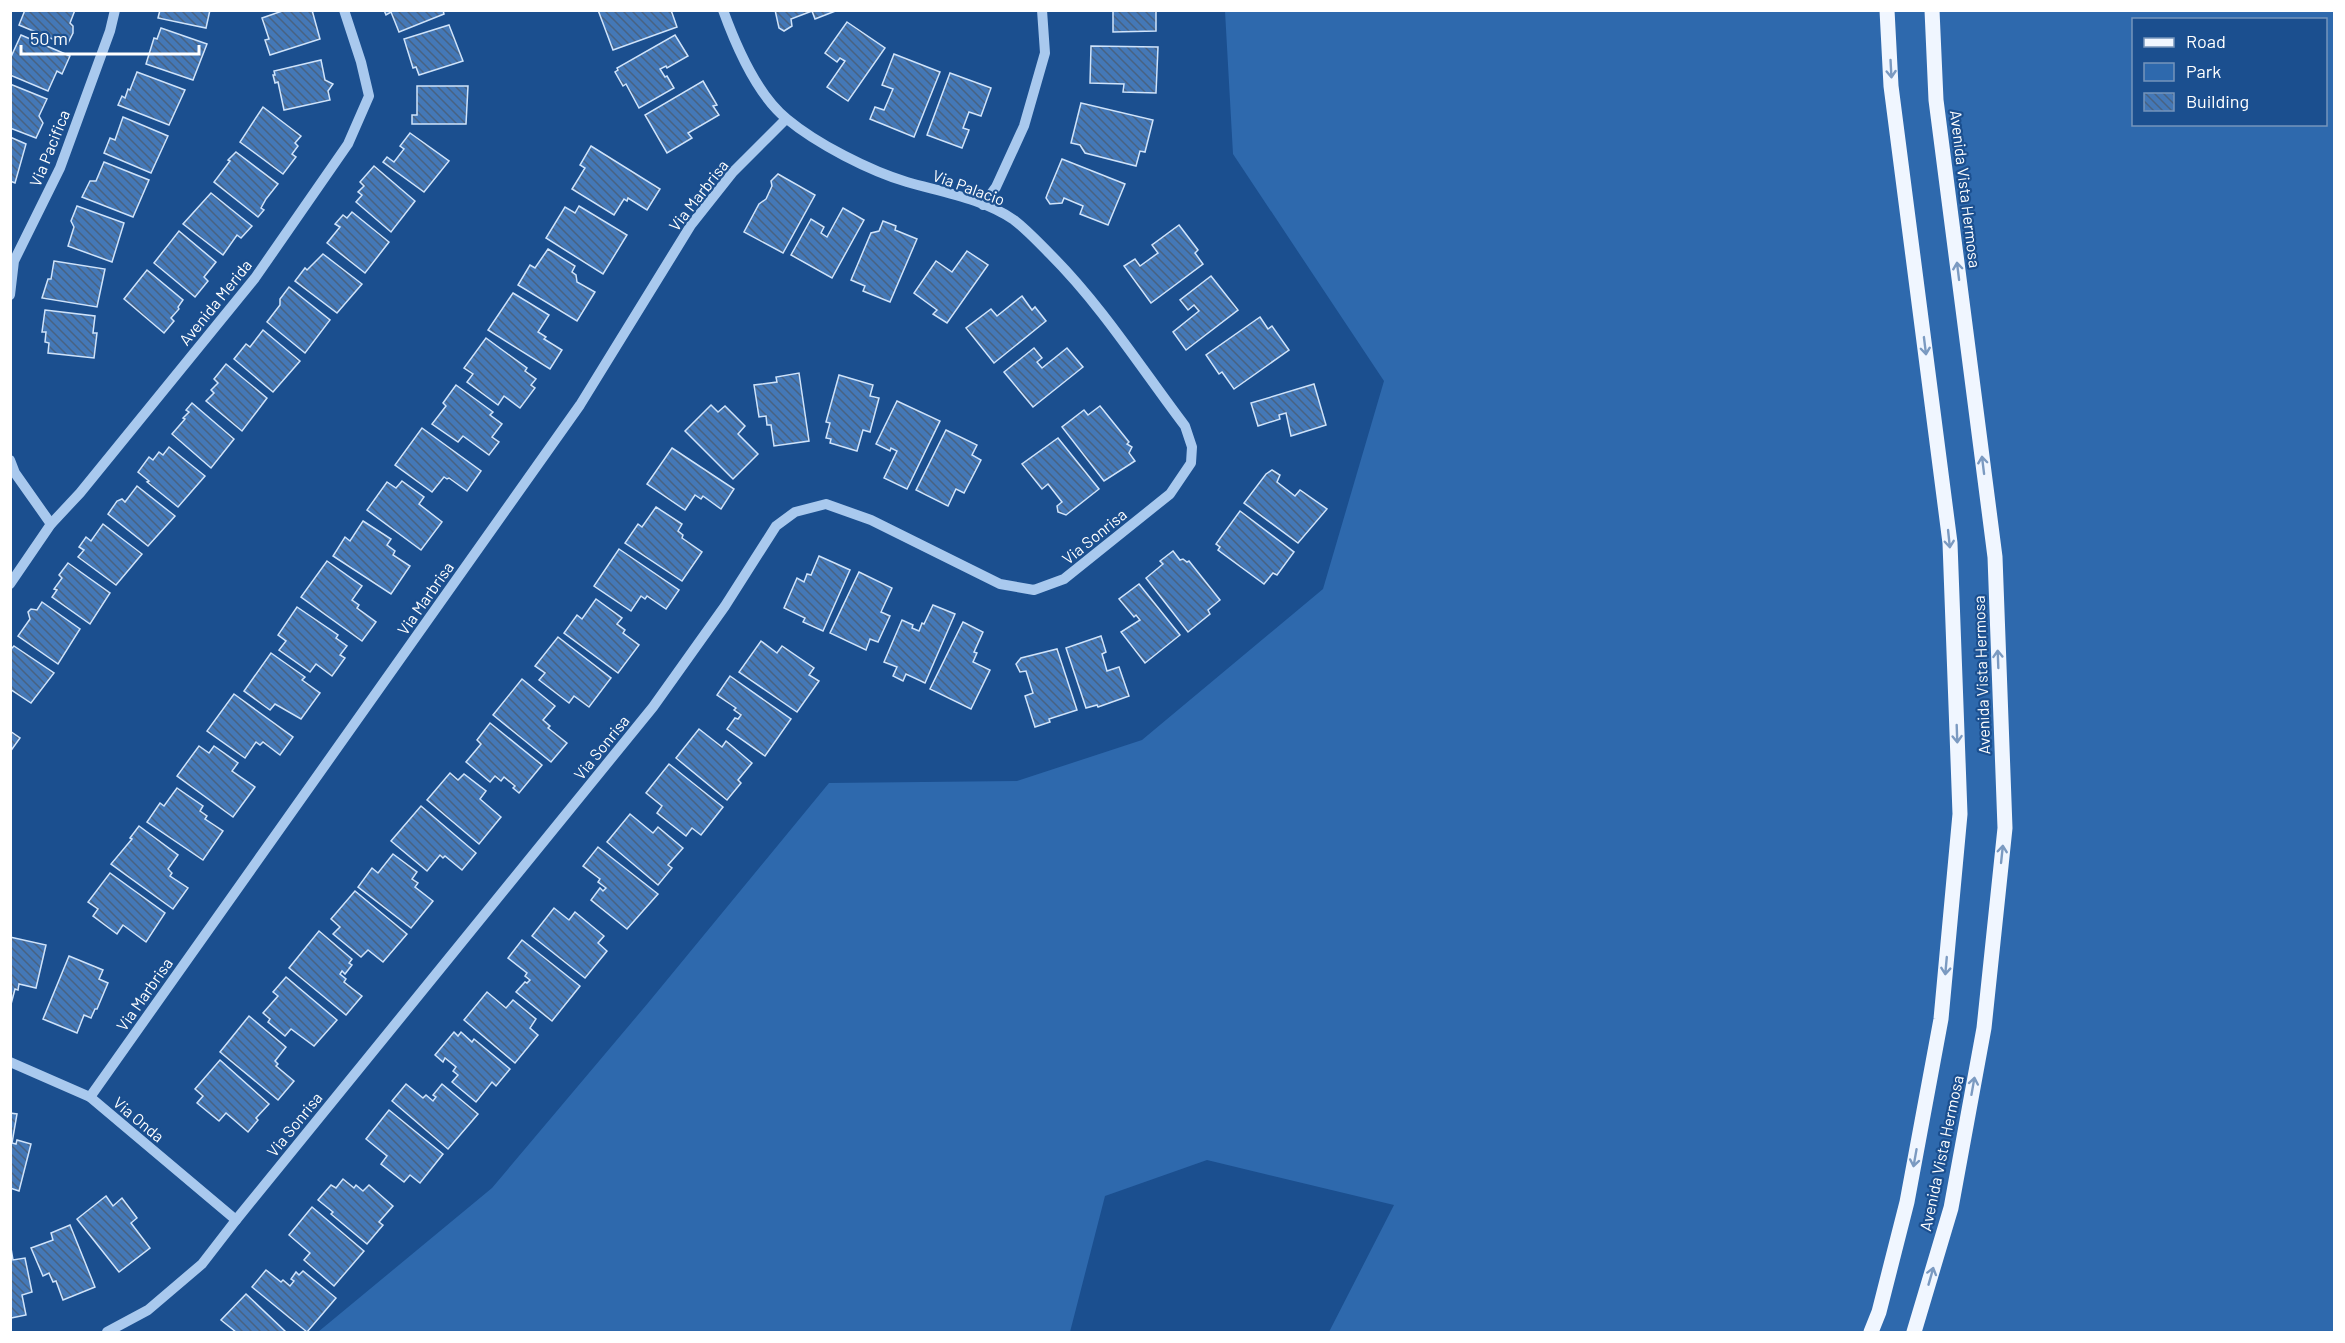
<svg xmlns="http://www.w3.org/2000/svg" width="2345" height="1343" font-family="Barlow,sans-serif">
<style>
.green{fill:#2e69ad;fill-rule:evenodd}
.building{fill:url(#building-back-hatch);stroke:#cfe3fa;stroke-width:1.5}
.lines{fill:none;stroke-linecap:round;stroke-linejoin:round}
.minor{stroke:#a9c9ee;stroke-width:10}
.major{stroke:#f0f6ff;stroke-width:15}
.oneway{stroke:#7b9ac1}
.labels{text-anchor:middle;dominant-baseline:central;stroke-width:4.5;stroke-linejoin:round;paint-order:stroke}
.street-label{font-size:16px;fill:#fff;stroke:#1b4f8f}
</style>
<defs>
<pattern id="building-back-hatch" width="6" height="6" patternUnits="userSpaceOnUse" patternTransform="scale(1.5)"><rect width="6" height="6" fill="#4478b7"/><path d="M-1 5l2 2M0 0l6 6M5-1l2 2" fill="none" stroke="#486282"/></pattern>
</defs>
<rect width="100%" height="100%" fill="#1b4f8f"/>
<path class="green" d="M1225 11H2334V1332H1329L1394 1205 1207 1160 1105 1196 1070 1332H318L492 1188 648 1003 829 783 1017 781 1142 740 1323 589 1384 381 1233 154ZM2134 20H2326V124H2134Z"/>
<g class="building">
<polygon points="25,10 75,10 70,23 73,26 73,33 67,45 19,25"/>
<polygon points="160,10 210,10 206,28 158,18"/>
<polygon points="285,10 312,10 320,39 270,55 265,40 269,39 262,18"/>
<polygon points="384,10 443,10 444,14 399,32 391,12 386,15"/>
<polygon points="598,10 671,10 677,27 613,50"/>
<polygon points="775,10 838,10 815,19 812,11 791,19 792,26 784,31 779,28"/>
<polygon points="1113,10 1156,10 1156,31 1113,32"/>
<polygon points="847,22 885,48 848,101 827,87 845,61 840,58 837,62 825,53"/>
<polygon points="449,25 463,61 419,75 416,67 413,68 404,39"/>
<polygon points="161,28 207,44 193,80 146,64 154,38 157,39"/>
<polygon points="21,35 70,56 62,74 57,71 48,91 10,75 10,59"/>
<polygon points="675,35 688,56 667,68 666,66 660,69 665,77 667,76 674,88 639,108 626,84 623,86 615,72 618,70 617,68"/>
<polygon points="1091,46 1158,47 1156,93 1123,92 1124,84 1090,83"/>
<polygon points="894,54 940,72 914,137 870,119 875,107 884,110 893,89 882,85"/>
<polygon points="321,60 325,80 333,84 328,91 330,100 284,110 278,82 275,83 273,75 275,75 274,71"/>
<polygon points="137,72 185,90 169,125 118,105 122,96 125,98 128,89 130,90"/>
<polygon points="950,73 991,88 981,116 969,112 963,128 969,130 962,148 927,135"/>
<polygon points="703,81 717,105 713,106 719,115 688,133 692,138 667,153 645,115"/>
<polygon points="10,84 47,99 39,116 43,123 36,138 10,128"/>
<polygon points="417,86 468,86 466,124 412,124 412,115 417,115"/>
<polygon points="1081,103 1153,120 1145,152 1140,151 1136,166 1085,153 1080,145 1071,143"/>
<polygon points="263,107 301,136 295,143 298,146 292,154 296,157 283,174 240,142"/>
<polygon points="123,117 168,136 151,173 104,153 110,138 115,140"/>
<polygon points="410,133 449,161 424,192 383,162 387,157 394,162 404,149 400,146"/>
<polygon points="10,137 26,144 15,183 10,181"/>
<polygon points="591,146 660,189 647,210 628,198 627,201 624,199 614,215 572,189 585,168 580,165"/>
<polygon points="236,152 278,184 266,199 261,208 264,210 258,217 214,182 230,161 228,160"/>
<polygon points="1062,159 1125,184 1108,225 1080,214 1083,206 1064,198 1062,203 1050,204 1046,198 1047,195"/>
<polygon points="104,162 149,180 133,217 82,197 90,181 96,181"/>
<polygon points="374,166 415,201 391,232 356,202 362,195 358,192 364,186 360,182"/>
<polygon points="778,174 815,195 783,253 744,232 759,204 766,199 772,186 771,181"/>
<polygon points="211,193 252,226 241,238 237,235 223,255 183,224"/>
<polygon points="77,206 124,223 112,262 68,246 74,227 71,221"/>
<polygon points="579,206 627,235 603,274 546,238 565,207 575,213"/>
<polygon points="843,208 864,220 832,278 791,255 811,219 824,227 821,233 827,237"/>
<polygon points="352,212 389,242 365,273 327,243 340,227 335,224 343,215 347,218"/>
<polygon points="883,221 896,226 895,230 917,239 890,302 863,291 865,286 851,280 871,233 879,231"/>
<polygon points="1179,225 1198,250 1195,253 1203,264 1151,303 1124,266 1135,259 1140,266 1158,253 1152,245"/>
<polygon points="179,231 216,262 204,277 208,281 195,297 154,263"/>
<polygon points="548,249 575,266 572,272 576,275 577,282 595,292 577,321 518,285 530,265 535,268"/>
<polygon points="967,251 988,265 947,323 933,314 937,310 914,293 936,261 952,272"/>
<polygon points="323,254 362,284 337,313 295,281 305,268 307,270"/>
<polygon points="54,261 105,269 97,307 42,298 48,279 51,279"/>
<polygon points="147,270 183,300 178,307 179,309 171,318 174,321 164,333 124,299"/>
<polygon points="1211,276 1238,310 1186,350 1173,332 1199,311 1194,305 1188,310 1180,300"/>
<polygon points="289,287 330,320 305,353 267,322 280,305 280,299"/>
<polygon points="513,293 549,315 538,332 546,337 544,339 562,350 550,369 488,330"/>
<polygon points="1022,296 1032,310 1035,307 1046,321 994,363 966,328 991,309 997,316"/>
<polygon points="45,310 95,316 93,333 97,333 94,358 48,353 49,343 45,342 46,332 42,332"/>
<polygon points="1260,317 1268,329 1272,326 1289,350 1234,389 1222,372 1219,374 1206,355"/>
<polygon points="263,330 300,361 273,392 234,359 246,344 250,347"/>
<polygon points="486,338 527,368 525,371 536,379 531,385 535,388 520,408 504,396 498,405 467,382 473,374 464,368"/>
<polygon points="1034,348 1042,358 1037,362 1042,368 1067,348 1083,367 1033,407 1004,372"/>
<polygon points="226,364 267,398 242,431 206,401 214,393 211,390 218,383 214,379"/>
<polygon points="799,373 809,441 774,446 771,425 767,425 766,416 759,417 754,385 777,382 776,377"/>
<polygon points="839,375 873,385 870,396 879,398 870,432 863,430 857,451 830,443 831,439 826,438 830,423 826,422"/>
<polygon points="1314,384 1326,425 1291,436 1286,413 1279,415 1280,419 1258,426 1251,403"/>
<polygon points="456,385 493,412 490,415 502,424 492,437 499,442 489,455 463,436 458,442 432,424 446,406 443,403"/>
<polygon points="897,401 940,421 907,489 884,478 897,451 891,448 890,451 876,444"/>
<polygon points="192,403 234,439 211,468 172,434 185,419 183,418 189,412 186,410"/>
<polygon points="711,405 718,412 725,406 745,426 738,434 758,454 733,479 685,431"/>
<polygon points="1100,406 1129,442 1127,444 1132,447 1129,453 1135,461 1104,481 1062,427 1084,410 1088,415"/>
<polygon points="422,428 481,471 467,491 449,478 447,479 444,477 432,492 395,465"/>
<polygon points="946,430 977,445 972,455 981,460 964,493 956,489 948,506 916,490"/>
<polygon points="1058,438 1099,489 1066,515 1058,512 1057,506 1062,502 1048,484 1042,489 1022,464"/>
<polygon points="169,447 205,476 178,507 147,482 149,481 138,472 149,457 153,460 159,452 163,455"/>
<polygon points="672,448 734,489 721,509 703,496 701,499 695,495 685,510 647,484"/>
<polygon points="1272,470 1280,475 1277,482 1295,496 1300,490 1327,509 1298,543 1244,503 1266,474"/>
<polygon points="402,481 424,497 419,504 442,522 421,550 367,510 387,482 396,488"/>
<polygon points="137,486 175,516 148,546 108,514 117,501 122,499 125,502"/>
<polygon points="656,507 682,524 678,531 683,535 682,538 702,552 682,581 625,543 638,524 642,527"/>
<polygon points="1240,511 1294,552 1277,575 1273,573 1264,584 1218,550 1220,547 1216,544"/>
<polygon points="363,521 391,539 387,545 395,551 393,555 410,566 391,594 333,556 345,537 350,541"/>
<polygon points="103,524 142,554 116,585 78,557 84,550 79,547 86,537 91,541"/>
<polygon points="619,549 679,590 666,609 647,596 645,599 641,596 631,611 594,586"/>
<polygon points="1173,551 1180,560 1183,559 1187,562 1189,561 1220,600 1208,610 1210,614 1188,632 1146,578 1163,564 1160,561"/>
<polygon points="819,556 850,570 823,631 803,622 805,618 784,608 797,578 804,582 807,574 811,575"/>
<polygon points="327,561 362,586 352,600 359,605 357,608 376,622 362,641 301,597"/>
<polygon points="68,563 110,593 90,624 52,597 57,590 54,589 62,578 59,575"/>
<polygon points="859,572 892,588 881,612 890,616 878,642 870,639 866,650 830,633"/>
<polygon points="1139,584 1180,635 1145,663 1121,632 1140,620 1136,615 1134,617 1119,599"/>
<polygon points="596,599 622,618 617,624 625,630 623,633 639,645 618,673 564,633 577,615 582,619"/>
<polygon points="42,602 80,629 58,664 18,636 30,619 28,612 31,609 37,610"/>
<polygon points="933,605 955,614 925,683 906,674 903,681 893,676 897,667 884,662 902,620 913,625 912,628 919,631 922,623 924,624"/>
<polygon points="297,607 338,635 336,638 347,646 340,655 345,658 332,676 316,664 310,672 279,650 286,641 278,635"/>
<polygon points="963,622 983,632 974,652 977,653 973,662 990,670 971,709 930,689"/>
<polygon points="1101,636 1106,652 1102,654 1107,671 1119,667 1129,696 1098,707 1097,705 1086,708 1066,648"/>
<polygon points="558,637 611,678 589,707 574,696 569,703 539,680 545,673 535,666"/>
<polygon points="761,641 777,653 782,646 814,668 809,675 819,681 797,712 739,672"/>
<polygon points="14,646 54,673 31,703 10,689 10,650"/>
<polygon points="1057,649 1077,710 1049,719 1050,722 1035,727 1025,696 1033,693 1026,671 1020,672 1016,664 1021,658"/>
<polygon points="271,653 305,677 302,680 320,693 301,719 275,704 270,710 244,691"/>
<polygon points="730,676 791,719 765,756 727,729 735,718 738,719 741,715 734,710 736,708 717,695"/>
<polygon points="522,679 555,706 543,720 550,726 548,728 567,743 551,762 493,715"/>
<polygon points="234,694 293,737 280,755 263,742 260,745 256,742 245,758 207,731"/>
<polygon points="490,723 542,765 519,793 513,788 515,786 504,777 501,781 495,776 490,782 466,762 481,744 477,740"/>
<polygon points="699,729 722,747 726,741 752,763 738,780 741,783 727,800 676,758"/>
<polygon points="10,731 20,738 10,752"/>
<polygon points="199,746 209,753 214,746 238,763 232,771 255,787 233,817 177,776"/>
<polygon points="669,764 723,807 701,835 692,828 686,836 657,813 662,806 646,793"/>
<polygon points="450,773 458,780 464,774 486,791 480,799 501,817 479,844 427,800"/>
<polygon points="177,788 203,806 200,811 207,816 205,819 223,831 203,860 147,822 160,803 164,806"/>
<polygon points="421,806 476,853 462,870 445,856 443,858 440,855 427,871 391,841"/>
<polygon points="630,814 653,833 658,827 683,848 668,865 672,868 658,885 607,842"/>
<polygon points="139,826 178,855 168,869 172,873 170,876 188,888 173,909 111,864 132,839 130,838"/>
<polygon points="598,847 658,894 627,929 591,900 600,888 603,891 606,888 598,882 600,879 583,866"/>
<polygon points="393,854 417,872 412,879 418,883 415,887 433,901 411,928 358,887 372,868 378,873"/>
<polygon points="110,873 165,913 146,942 123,925 117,934 93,916 98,909 88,902"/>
<polygon points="355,891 407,934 383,962 368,950 361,957 333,934 340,927 331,919"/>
<polygon points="554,908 569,920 575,912 604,936 598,943 607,951 585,978 532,936"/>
<polygon points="319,931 352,959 349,963 352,965 345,974 342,971 340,974 346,979 344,982 362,996 346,1015 289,968"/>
<polygon points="10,937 46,945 36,988 19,984 18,990 15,989 10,1008"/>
<polygon points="522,940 580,986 552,1021 516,992 525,982 527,983 530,980 525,976 527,973 508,958"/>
<polygon points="69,956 103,970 99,979 108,983 97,1009 95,1009 91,1018 84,1015 77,1033 43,1019"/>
<polygon points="286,977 337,1020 314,1046 291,1029 285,1036 268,1022 270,1019 263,1013 278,996 273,992"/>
<polygon points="487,992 506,1008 513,1000 536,1019 530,1028 538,1035 515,1063 464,1020"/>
<polygon points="249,1016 286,1047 275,1061 278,1064 276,1066 294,1081 278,1100 220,1052"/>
<polygon points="454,1032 458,1036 461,1032 472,1042 474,1039 510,1069 496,1086 492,1082 476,1102 452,1082 458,1075 453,1071 456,1067 445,1058 443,1062 435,1055"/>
<polygon points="220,1060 269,1104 256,1118 258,1120 248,1132 226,1113 219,1121 197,1103 203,1096 195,1089"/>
<polygon points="406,1084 423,1098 426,1095 433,1101 436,1097 433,1095 442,1084 478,1114 448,1149 392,1101"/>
<polygon points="389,1110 443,1154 420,1183 410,1175 404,1182 381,1164 387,1156 366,1139"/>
<polygon points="10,1113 17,1114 12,1143 16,1144 17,1140 31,1144 19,1191 10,1188"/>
<polygon points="343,1179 354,1188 356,1185 363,1191 369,1185 393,1206 379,1222 383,1225 367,1244 331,1214 333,1212 318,1200 331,1185 336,1188"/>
<polygon points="106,1196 113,1206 122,1198 137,1218 131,1223 150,1248 119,1272 77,1219"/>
<polygon points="312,1207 364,1251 334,1286 304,1260 310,1253 289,1235"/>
<polygon points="70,1225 95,1287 63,1300 56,1281 53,1282 49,1273 43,1276 31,1248 53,1240 51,1233"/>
<polygon points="11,1248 13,1260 25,1258 32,1292 22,1295 26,1315 11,1318"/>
<polygon points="266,1270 281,1282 283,1280 290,1286 294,1281 291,1279 296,1272 299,1275 303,1271 336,1298 307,1332 252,1287"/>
<polygon points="246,1294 286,1332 236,1332 221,1320"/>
</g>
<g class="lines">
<g class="minor">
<polyline points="983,205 996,187 1024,126 1045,53 1042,10"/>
<polyline points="10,295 14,261 60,168 110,31 115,10"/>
<polyline points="10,460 15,473 51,524"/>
<polyline points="10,584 51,524 80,493 255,278 348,144 369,96 361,62 344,10"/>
<polyline points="10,1062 90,1097 236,1220"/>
<polyline points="90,1097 580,405 691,225 733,172 786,119"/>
<path d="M107 1332 148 1310 202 1264 236 1220 653 707 725 606 776 526 795 512 826 504 871 520 1000 584 1034 590 1064 579 1170 494 1191 463 1192 447 1185 426C1141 368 1102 306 1050 254 1039 243 1027 230 1014 220 984 199 942 192 907 182 870 171 817 144 787 119 757 95 736 46 723 10"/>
</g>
<g class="major">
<polyline points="1871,1332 1879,1312 1907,1202 1941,1019 1960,814 1950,543 1891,86 1887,10"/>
<polyline points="1914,1332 1951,1208 1984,1028 2005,828 1995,557 1936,100 1932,10"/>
</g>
</g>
<defs><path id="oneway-shaft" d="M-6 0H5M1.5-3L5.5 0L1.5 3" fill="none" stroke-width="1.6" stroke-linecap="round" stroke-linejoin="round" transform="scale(1.5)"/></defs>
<g class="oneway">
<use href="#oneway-shaft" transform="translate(1891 69) rotate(87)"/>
<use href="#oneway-shaft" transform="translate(1958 271) rotate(-97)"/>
<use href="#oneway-shaft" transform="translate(1925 346) rotate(83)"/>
<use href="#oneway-shaft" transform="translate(1983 465) rotate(-97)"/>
<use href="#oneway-shaft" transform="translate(1949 539) rotate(84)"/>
<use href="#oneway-shaft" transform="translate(1998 659) rotate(-92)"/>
<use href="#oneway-shaft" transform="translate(1957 734) rotate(88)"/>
<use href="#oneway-shaft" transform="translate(2002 854) rotate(-84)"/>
<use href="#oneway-shaft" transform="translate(1946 966) rotate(95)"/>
<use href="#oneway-shaft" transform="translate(1973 1086) rotate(-80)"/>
<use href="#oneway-shaft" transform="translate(1915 1158) rotate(100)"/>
<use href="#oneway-shaft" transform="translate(1931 1276) rotate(-74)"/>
</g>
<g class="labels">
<g class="street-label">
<text transform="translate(49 148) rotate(-68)">Via Pacifica</text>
<text transform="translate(969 187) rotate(20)">Via Palacio</text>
<text transform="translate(1966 189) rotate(83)">Avenida Vista Hermosa</text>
<text transform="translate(698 195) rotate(-52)">Via Marbrisa</text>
<text transform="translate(215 302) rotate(-51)">Avenida Merida</text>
<text transform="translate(1094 536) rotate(-39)">Via Sonrisa</text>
<text transform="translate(425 598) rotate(-55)">Via Marbrisa</text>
<text transform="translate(1981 675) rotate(-92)">Avenida Vista Hermosa</text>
<text transform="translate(601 747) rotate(-51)">Via Sonrisa</text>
<text transform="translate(144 994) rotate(-55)">Via Marbrisa</text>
<text transform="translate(139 1119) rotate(40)">Via Onda</text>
<text transform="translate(294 1124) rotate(-51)">Via Sonrisa</text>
<text transform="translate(1941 1153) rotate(-78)">Avenida Vista Hermosa</text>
</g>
</g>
<rect width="2345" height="1343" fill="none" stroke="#ffffff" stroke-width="24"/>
<rect x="2132" y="18" width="195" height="108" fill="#1b4f8f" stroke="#7695bc" stroke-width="1.5"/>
<rect x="2144" y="38" width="30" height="9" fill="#f0f6ff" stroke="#7695bc" stroke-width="1.5"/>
<text x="2186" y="48" font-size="18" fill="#ffffff">Road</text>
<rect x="2144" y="63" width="30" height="18" fill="#2e69ad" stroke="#7695bc" stroke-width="1.5"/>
<text x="2186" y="78" font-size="18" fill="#ffffff">Park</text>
<rect x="2144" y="93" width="30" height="18" fill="url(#building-back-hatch)" stroke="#7695bc" stroke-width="1.5"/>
<text x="2186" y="108" font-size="18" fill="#ffffff">Building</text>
<path d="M21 45v9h178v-9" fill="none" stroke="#ffffff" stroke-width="3"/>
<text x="30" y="45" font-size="18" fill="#ffffff" stroke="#1b4f8f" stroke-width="4.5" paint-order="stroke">50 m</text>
</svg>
